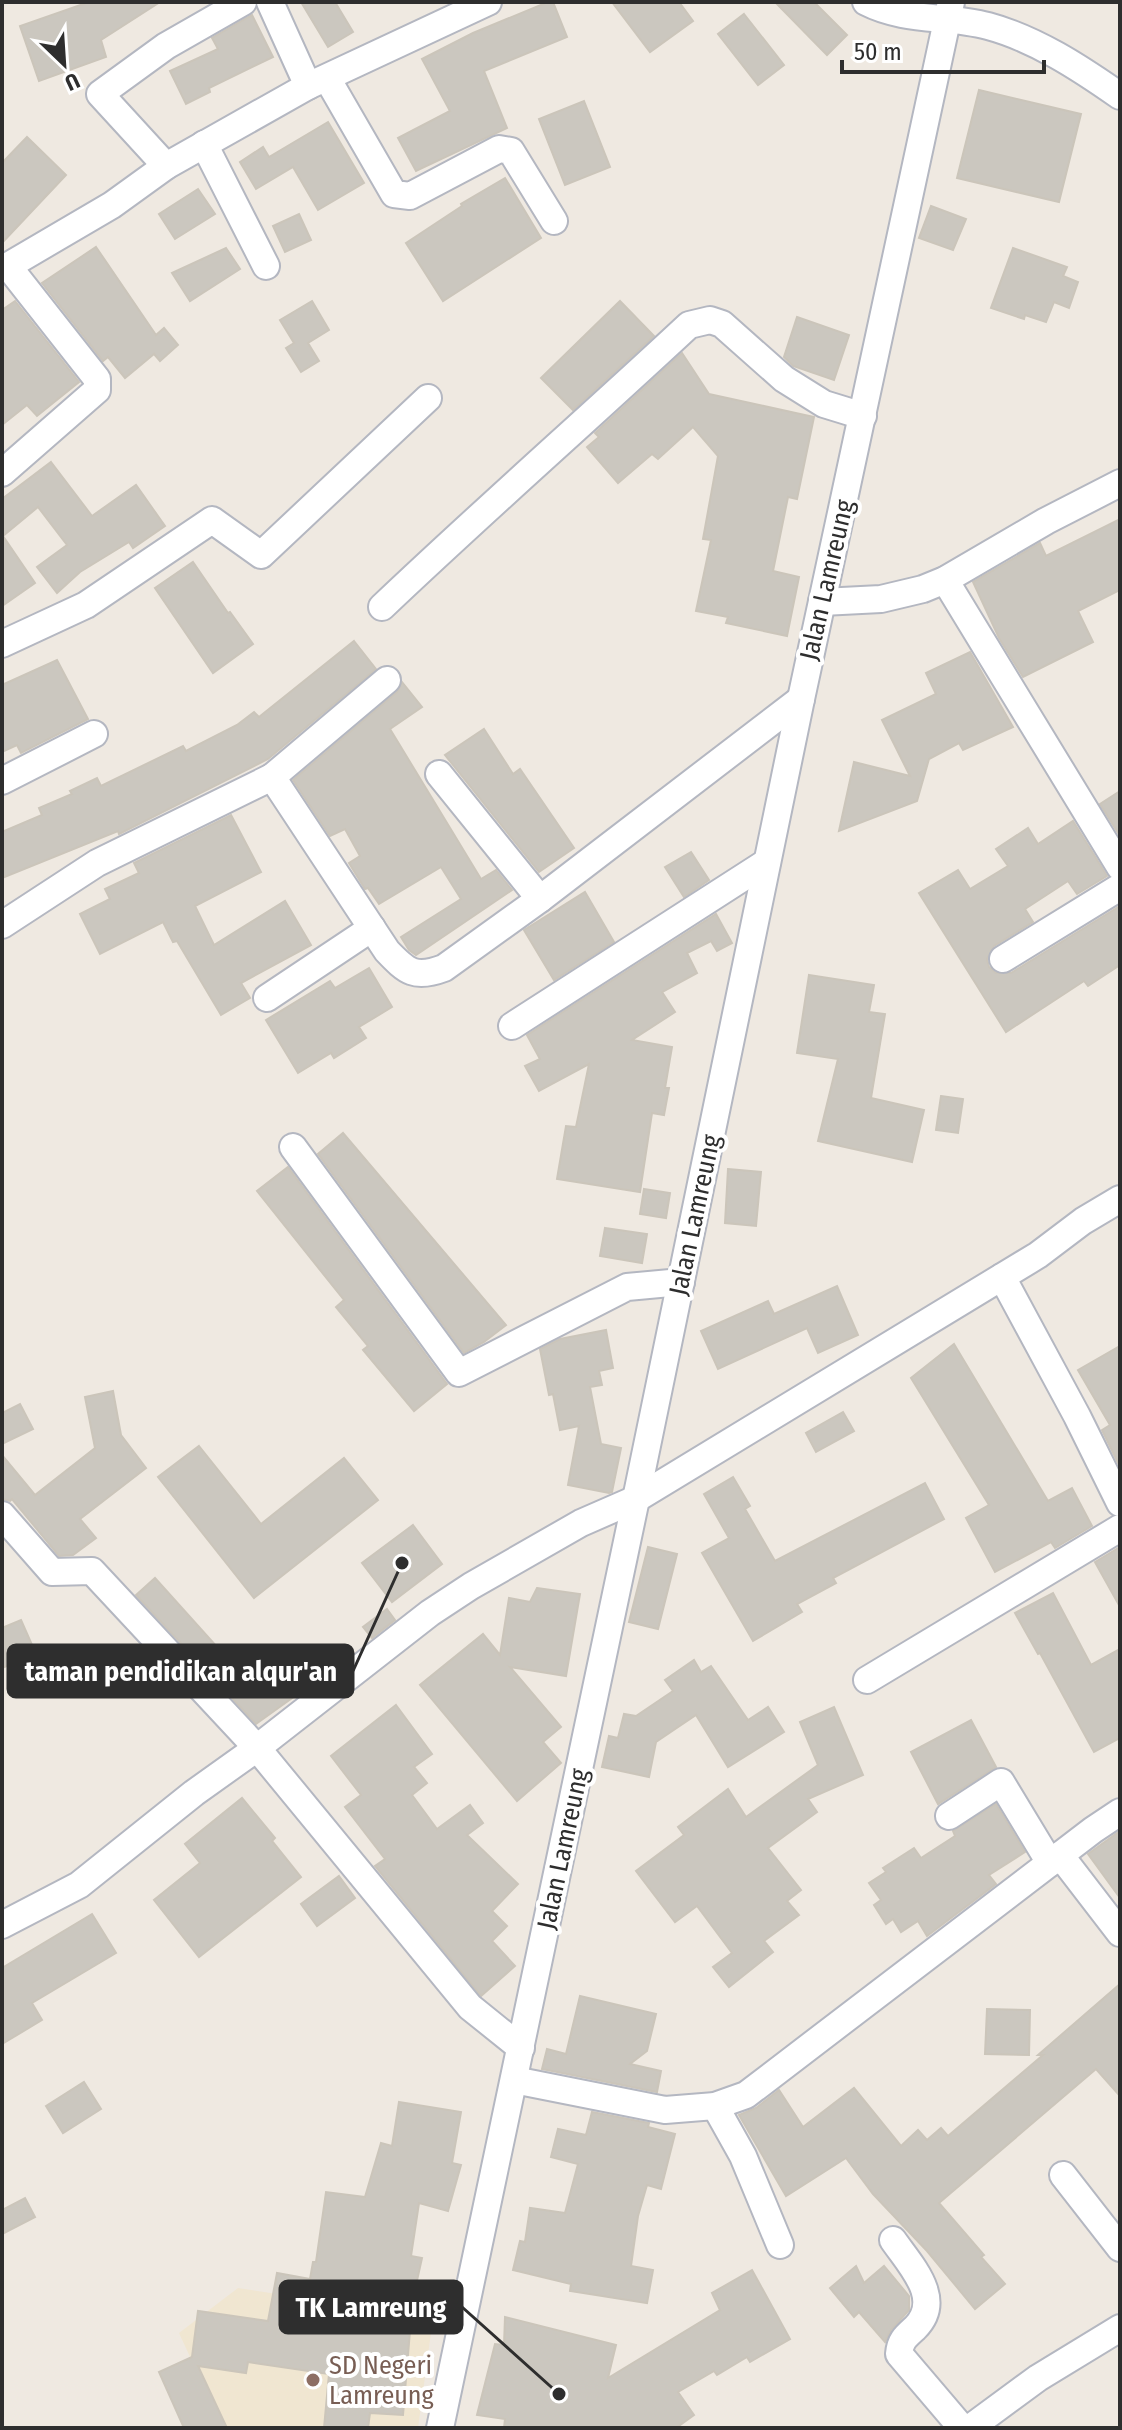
<svg xmlns="http://www.w3.org/2000/svg" width="1122" height="2430" font-family="'Fira Sans Condensed',sans-serif">
<style>
.education{fill:#f0e6d1}
.building{fill:#cbc7bf;stroke:#cbc5ba;stroke-width:2}
.lines{fill:none;stroke-linecap:round;stroke-linejoin:round}
.minor-casing{stroke:#b4b7c1;stroke-width:30}
.minor{stroke:#fff;stroke-width:26}
.education-dot{fill:#8d6e63;stroke:#fff;stroke-width:3}
.labels{text-anchor:middle;dominant-baseline:central;stroke-width:8;stroke-linejoin:round;paint-order:stroke}
.street-label{font-size:26px;fill:#2e2e2e;stroke:#fff}
.education-label{font-size:26px;fill:#785e54;stroke:#fff;text-anchor:start}
.leader{fill:none;stroke:#2e2e2e;stroke-width:3}
.callout-dot{fill:#2e2e2e;stroke:#fff;stroke-width:3}
.callout{fill:#2e2e2e;stroke:#2e2e2e;stroke-width:3}
.callout-label{font-size:28px;text-anchor:middle;font-weight:bold;fill:#fff}
</style>
<rect width="100%" height="100%" fill="#efe9e1"/>
<polygon class="education" points="238,2288 433,2318 418,2428 223,2428 179,2333"/>
<g class="building">
<polygon points="89,2 160,2 101,40 106,57 39,81 20,26"/>
<polygon points="301,2 335,2 353,32 328,47"/>
<polygon points="548,2 553,2 567,37 484,71 507,128 416,171 398,138 450,111 422,59 473,33"/>
<polygon points="612,2 679,2 693,21 650,52"/>
<polygon points="775,2 814,2 847,35 827,55"/>
<polygon points="744,14 784,65 758,85 718,34"/>
<polygon points="252,15 273,57 209,88 210,92 186,104 170,71 218,49 212,38"/>
<polygon points="979,90 1081,114 1059,202 957,178"/>
<polygon points="584,101 610,167 565,185 539,119"/>
<polygon points="328,122 364,183 318,210 293,167 256,189 240,162 263,147 269,157"/>
<polygon points="27,137 66,175 2,243 2,163"/>
<polygon points="505,178 541,238 443,301 406,243 462,206 461,204"/>
<polygon points="198,189 215,214 175,239 159,214"/>
<polygon points="931,206 966,219 953,250 919,238"/>
<polygon points="299,214 311,240 285,252 273,226"/>
<polygon points="96,247 156,335 164,328 178,345 160,361 154,354 125,378 108,357 103,361 42,283"/>
<polygon points="226,248 240,269 190,301 172,273"/>
<polygon points="1013,248 1067,267 1063,276 1078,282 1069,308 1054,302 1046,322 1025,315 1024,319 991,308"/>
<polygon points="15,301 79,382 37,416 27,405 2,425 2,310"/>
<polygon points="312,301 329,330 308,343 319,361 301,372 286,348 294,343 280,320"/>
<polygon points="620,301 654,336 573,410 541,378"/>
<polygon points="797,317 849,335 834,380 793,366 784,357"/>
<polygon points="682,353 709,394 814,417 797,499 788,497 773,571 799,577 787,636 726,623 728,617 696,611 711,540 703,539 718,456 693,427 658,459 652,454 618,483 587,447 599,437 595,433"/>
<polygon points="51,462 92,516 136,485 165,526 133,548 129,542 80,572 57,593 37,567 67,545 38,507 3,536 35,583 2,606 2,499"/>
<polygon points="1120,519 1120,590 1078,611 1093,642 1023,677 999,638 973,582 1040,543 1046,556"/>
<polygon points="193,562 228,613 230,612 253,644 213,673 155,588"/>
<polygon points="354,641 376,669 268,759 119,834 118,831 2,878 2,832 42,815 39,808 72,794 70,791 97,778 101,786 183,746 186,751 237,725 254,712 259,717"/>
<polygon points="970,652 1013,727 963,750 959,743 929,759 917,801 839,831 854,762 910,776 882,720 936,694 926,673"/>
<polygon points="57,660 88,719 21,753 17,745 2,752 2,685"/>
<polygon points="402,682 422,707 390,729 481,879 496,870 512,890 416,955 409,950 401,937 461,899 441,867 379,904 368,888 365,889 349,863 360,856 345,829 330,836 293,780 397,692"/>
<polygon points="484,729 513,774 520,769 574,848 539,872 445,755"/>
<polygon points="1120,791 1120,836 1100,804"/>
<polygon points="231,815 261,872 195,906 214,945 285,901 311,945 241,983 250,998 221,1015 177,941 173,942 163,922 100,954 80,914 110,899 105,889 139,873 134,863"/>
<polygon points="1073,821 1107,876 1077,894 1068,881 1025,909 1033,922 994,946 987,959 989,967 996,973 1011,973 1120,906 1120,965 1088,986 1084,981 1006,1032 919,893 958,870 970,889 1008,866 996,849 1028,828 1038,844"/>
<polygon points="691,852 709,880 684,897 665,867"/>
<polygon points="585,892 614,942 554,980 524,930"/>
<polygon points="716,914 732,943 717,951 711,941 687,953 697,973 662,992 675,1012 632,1040 672,1047 665,1088 669,1088 664,1115 652,1113 640,1192 557,1179 566,1126 576,1127 589,1064 539,1091 525,1066 540,1059 527,1035"/>
<polygon points="369,968 392,1007 359,1027 366,1038 334,1058 331,1053 298,1073 266,1020 330,981 335,988"/>
<polygon points="809,975 874,985 869,1012 885,1014 871,1098 924,1110 912,1162 818,1141 838,1059 797,1053"/>
<polygon points="941,1096 963,1099 958,1133 936,1130"/>
<polygon points="343,1133 506,1325 484,1342 464,1353 318,1154"/>
<polygon points="288,1167 447,1384 414,1411 363,1350 368,1346 336,1307 344,1300 257,1191"/>
<polygon points="728,1169 761,1172 756,1226 725,1223"/>
<polygon points="644,1189 670,1193 666,1218 640,1214"/>
<polygon points="605,1228 647,1234 642,1263 600,1256"/>
<polygon points="837,1286 858,1335 818,1353 807,1328 718,1369 701,1331 768,1301 774,1314"/>
<polygon points="606,1330 613,1368 599,1371 602,1385 590,1387 601,1444 621,1448 612,1492 609,1493 568,1485 579,1426 560,1430 553,1394 549,1395 540,1349 560,1339"/>
<polygon points="954,1344 1048,1501 1072,1488 1092,1526 1055,1548 1051,1542 995,1572 966,1518 989,1505 911,1378"/>
<polygon points="1120,1346 1120,1467 1102,1430 1110,1425 1078,1370"/>
<polygon points="113,1391 121,1435 146,1468 80,1519 96,1538 73,1555 59,1556 12,1499 10,1501 2,1499 2,1455 35,1495 95,1448 85,1397"/>
<polygon points="20,1404 33,1429 2,1444 2,1413"/>
<polygon points="843,1412 854,1431 816,1452 806,1433"/>
<polygon points="199,1446 261,1524 344,1458 378,1500 254,1598 158,1477"/>
<polygon points="733,1477 750,1506 745,1509 775,1561 925,1483 944,1519 833,1578 836,1583 797,1604 802,1612 753,1641 702,1553 729,1538 704,1494"/>
<polygon points="413,1525 442,1564 392,1602 362,1563"/>
<polygon points="648,1547 677,1554 658,1629 629,1622"/>
<polygon points="1120,1547 1120,1607 1095,1562"/>
<polygon points="155,1578 262,1697 317,1658 327,1673 256,1724 136,1595"/>
<polygon points="537,1588 580,1594 566,1676 510,1667 561,1727 543,1742 561,1763 517,1801 420,1685 483,1634 500,1655 509,1598 530,1602"/>
<polygon points="1053,1593 1091,1665 1120,1649 1120,1738 1094,1752 1040,1653 1038,1654 1015,1613"/>
<polygon points="387,1609 395,1620 372,1638 363,1627"/>
<polygon points="21,1620 36,1654 2,1668 2,1628"/>
<polygon points="694,1660 701,1672 711,1666 748,1720 768,1707 784,1732 728,1767 696,1715 656,1742 649,1777 602,1767 609,1736 618,1738 624,1714 636,1716 673,1691 665,1680"/>
<polygon points="396,1705 432,1754 414,1767 427,1783 412,1795 437,1829 470,1805 483,1823 467,1835 518,1884 492,1911 507,1926 492,1941 515,1966 481,1996 375,1866 385,1859 345,1807 361,1795 331,1756"/>
<polygon points="834,1707 863,1775 808,1799 817,1812 768,1848 801,1890 787,1901 799,1915 764,1941 773,1952 729,1987 713,1967 732,1953 697,1906 675,1922 636,1871 684,1835 678,1827 728,1789 746,1817 818,1765 800,1722"/>
<polygon points="971,1720 996,1767 938,1804 911,1752"/>
<polygon points="242,1798 275,1838 272,1841 301,1877 199,1957 154,1900 200,1863 185,1844"/>
<polygon points="996,1804 1025,1852 989,1875 996,1884 927,1936 918,1921 901,1932 893,1919 886,1924 874,1905 881,1900 869,1883 886,1872 883,1868 914,1848 921,1858 955,1836 953,1831"/>
<polygon points="1120,1831 1120,1898 1088,1854"/>
<polygon points="339,1876 355,1898 317,1926 301,1904"/>
<polygon points="92,1914 116,1953 32,2003 42,2020 2,2044 2,1968"/>
<polygon points="1120,1984 1120,2096 1096,2069 939,2203 984,2255 981,2257 1005,2284 975,2309 927,2251 873,2194 846,2158 786,2196 739,2115 756,2108 779,2090 803,2127 854,2088 901,2146 918,2130 927,2140 941,2128 948,2136 1043,2055 1038,2055"/>
<polygon points="580,1996 656,2014 647,2051 630,2064 661,2071 657,2092 542,2069 547,2049 566,2054"/>
<polygon points="987,2009 1030,2010 1029,2055 985,2054"/>
<polygon points="84,2082 101,2109 63,2133 46,2106"/>
<polygon points="399,2102 461,2112 452,2163 461,2165 448,2211 419,2203 411,2256 422,2258 414,2294 435,2299 431,2322 411,2319 403,2415 370,2413 368,2428 324,2428 329,2374 248,2362 246,2373 198,2366 227,2428 184,2428 159,2372 192,2357 198,2311 268,2321 277,2273 310,2279 313,2262 316,2262 326,2192 365,2197 381,2143 392,2146"/>
<polygon points="592,2112 649,2123 648,2127 675,2134 661,2189 647,2185 638,2216 631,2266 653,2270 647,2303 570,2291 571,2284 513,2270 520,2241 525,2242 530,2208 565,2213 578,2164 551,2157 558,2129 586,2135"/>
<polygon points="25,2198 35,2217 2,2234 2,2210"/>
<polygon points="856,2266 864,2283 884,2266 909,2296 909,2310 891,2330 885,2342 859,2312 854,2317 830,2288"/>
<polygon points="752,2270 790,2339 750,2362 747,2357 717,2375 714,2371 678,2392 694,2415 676,2428 504,2428 505,2419 477,2415 495,2344 504,2345 505,2317 616,2345 608,2378 720,2310 712,2293"/>
</g>
<g class="lines">
<g class="minor-casing">
<g id="minor">
<polyline points="270,2 308,86"/>
<path d="M866 2C905 22 947 15 988 26 1036 39 1080 68 1120 96"/>
<polyline points="327,78 394,194 410,196 499,149 511,151 554,221"/>
<polyline points="204,144 266,266"/>
<polyline points="166,166 100,94 166,46 243,2"/>
<polyline points="2,473 97,390 97,379 8,266 112,205 166,166 308,86 488,2"/>
<polyline points="945,580 1120,867"/>
<polyline points="822,602 881,599 923,589 945,580 1046,521 1120,483"/>
<path d="M382 607C483 511 587 420 689 325L710 320 722 324 784 379 824 404 863 416"/>
<polyline points="2,644 86,605 212,520 261,555 428,398"/>
<path d="M387 680 272 777 387 951C407 972 415 979 444 968L540 899 801 699"/>
<polyline points="439,774 540,899"/>
<polyline points="2,781 94,734"/>
<polyline points="2,925 97,863 272,777"/>
<polyline points="1003,959 1120,887"/>
<polyline points="267,998 372,928"/>
<polyline points="512,1026 767,862"/>
<polyline points="293,1147 459,1373 627,1287 681,1282"/>
<polyline points="1002,1277 1077,1416 1120,1503"/>
<polyline points="2,1515 52,1572 92,1571 257,1748 470,2007 521,2048"/>
<polyline points="867,1680 1120,1528"/>
<polyline points="949,1816 1001,1782 1050,1863"/>
<polyline points="1060,1855 1120,1933"/>
<polyline points="2,1925 79,1885 194,1793 257,1748 430,1613 471,1586 581,1523 636,1499 1038,1255 1083,1221 1120,1199"/>
<polyline points="514,2080 665,2110 715,2106 746,2095 1093,1830 1120,1812"/>
<polyline points="715,2106 743,2156 780,2245"/>
<polyline points="1063,2175 1120,2248"/>
<path d="M893 2240C911 2266 944 2299 915 2328 905 2337 900 2341 899 2354L962 2428"/>
<polyline points="440,2428 636,1499 801,699 951,2"/>
<polyline points="970,2428 1038,2378 1120,2328"/>
</g>
</g>
<use href="#minor" class="minor"/>
</g>
<circle class="education-dot" cx="313" cy="2380" r="8"/>
<g class="labels">
<g class="street-label">
<text transform="translate(827 580) rotate(-77)">Jalan Lamreung</text>
<text transform="translate(695 1215) rotate(-78)">Jalan Lamreung</text>
<text transform="translate(563 1849) rotate(-78)">Jalan Lamreung</text>
</g>
<g class="education-label">
<text x="329" y="2365">SD Negeri<tspan x="329" dy="30">Lamreung</tspan></text>
</g>
</g>
<path class="leader" d="M402 1563L353 1671M559 2394L462 2307"/>
<g class="callout-dot">
<circle cx="402" cy="1563" r="8"/>
<circle cx="559" cy="2394" r="8"/>
</g>
<g class="callout">
<rect x="8" y="1645" width="345" height="52" rx="8"/>
<rect x="280" y="2281" width="182" height="52" rx="8"/>
</g>
<g class="callout-label">
<text x="181" y="1681">taman pendidikan alqur'an</text>
<text x="371" y="2317">TK Lamreung</text>
</g>
<rect width="1122" height="2430" fill="none" stroke="#2e2e2e" stroke-width="8"/>
<g transform="translate(64 64) rotate(155)" stroke="#ffffff" stroke-width="6" paint-order="stroke">
<path d="M0-6L14 30L0 20L-14 30Z" fill="#2e2e2e"/>
<text y="-12" font-size="22" font-weight="bold" text-anchor="middle" fill="#2e2e2e">U</text>
</g>
<path d="M842 60v12h202v-12" fill="none" stroke="#2e2e2e" stroke-width="4"/>
<text x="854" y="60" font-size="24" fill="#2e2e2e" stroke="#ffffff" stroke-width="6" paint-order="stroke">50 m</text>
</svg>
